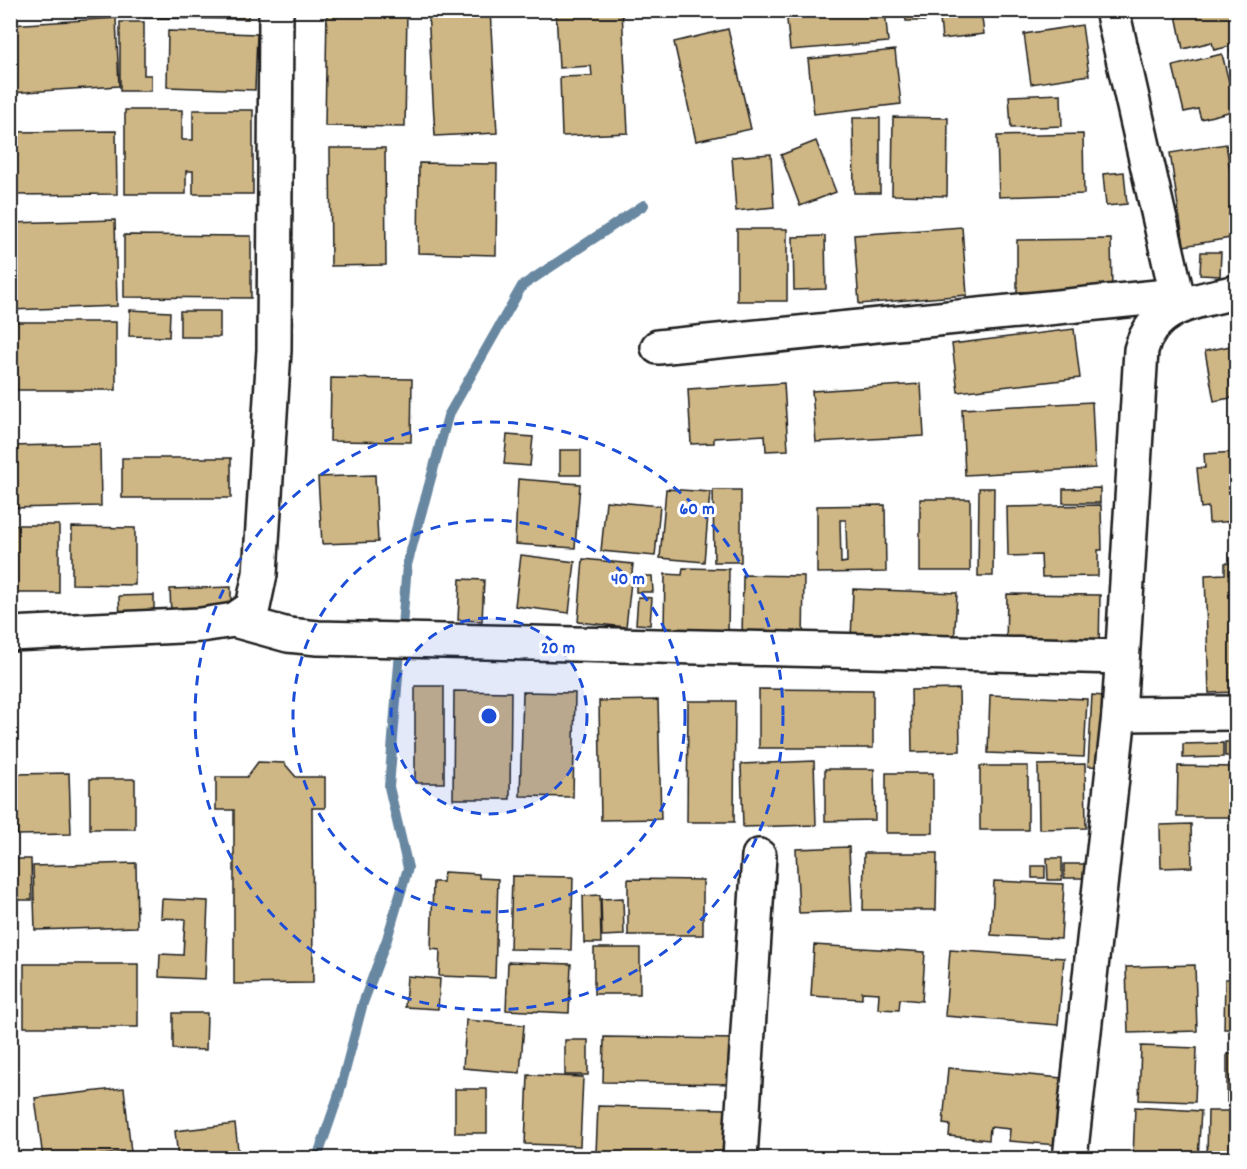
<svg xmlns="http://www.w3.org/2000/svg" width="1247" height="1169" font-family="Dekko,sans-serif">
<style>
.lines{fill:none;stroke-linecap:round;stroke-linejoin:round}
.stream{stroke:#6887a0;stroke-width:10}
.building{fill:#ceb685;stroke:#1c1c1c;stroke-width:1.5;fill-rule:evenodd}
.minor-casing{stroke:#1c1c1c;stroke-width:38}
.minor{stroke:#fff;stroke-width:33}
.ring{fill:none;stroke:#1d4ed8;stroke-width:3;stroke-dasharray:10 8}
.centre{fill:#1d4ed8;stroke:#fff;stroke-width:3}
.ring-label{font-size:18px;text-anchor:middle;font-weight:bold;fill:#1d4ed8;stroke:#fff;stroke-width:6;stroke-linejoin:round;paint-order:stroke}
</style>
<rect width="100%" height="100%" fill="#fff"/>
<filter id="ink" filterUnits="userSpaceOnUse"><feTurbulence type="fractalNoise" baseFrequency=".0167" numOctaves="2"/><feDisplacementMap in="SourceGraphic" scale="12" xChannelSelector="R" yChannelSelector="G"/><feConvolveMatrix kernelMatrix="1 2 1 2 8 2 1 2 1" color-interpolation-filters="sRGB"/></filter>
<g filter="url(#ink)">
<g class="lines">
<polyline class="stream" points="317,1158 339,1094 363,1003 387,939 408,868 389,787 407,565 448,416 522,286 644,205"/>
</g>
<g class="building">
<polygon points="145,10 248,10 248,19 144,18"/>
<polygon points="327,10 407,10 405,127 325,126"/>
<polygon points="490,10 497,133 435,136 428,11"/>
<polygon points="556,10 622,10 628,133 562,136 560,77 592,76 591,66 559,68"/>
<polygon points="786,10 885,10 888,42 790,50"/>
<polygon points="905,10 926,10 926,21 906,21"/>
<polygon points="939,10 981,10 984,34 942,39"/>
<polygon points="988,10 1015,10 1015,13 989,16"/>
<polygon points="1175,10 1236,10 1236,45 1214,50 1212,42 1183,49"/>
<polygon points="116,18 119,86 10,93 10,25"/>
<polygon points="120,22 144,22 144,75 151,75 151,91 120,91"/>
<polygon points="1082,25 1089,75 1031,84 1024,34"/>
<polygon points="728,29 751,129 696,141 674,42"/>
<polygon points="168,31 257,34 255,90 167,87"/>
<polygon points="1236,49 1236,80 1230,50"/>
<polygon points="895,50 901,104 814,114 808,59"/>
<polygon points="1222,54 1236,110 1201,119 1198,109 1184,112 1173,66"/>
<polygon points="1061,94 1062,126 1011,128 1009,96"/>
<polygon points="125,110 182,110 182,140 193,140 193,110 253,110 253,194 193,194 193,171 186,171 186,194 125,194"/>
<polygon points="893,117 948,118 947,196 892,195"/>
<polygon points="853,118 880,118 880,193 854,193"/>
<polygon points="116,131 117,194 10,195 10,132"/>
<polygon points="1083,134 1084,194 999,197 997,136"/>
<polygon points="816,141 836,192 800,206 781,155"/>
<polygon points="1226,144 1236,210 1236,237 1184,246 1170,153"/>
<polygon points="330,148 385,148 386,265 331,266"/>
<polygon points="771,154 774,207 736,211 732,157"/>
<polygon points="419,163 497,164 496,255 418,253"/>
<polygon points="1124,172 1127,204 1106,206 1103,174"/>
<polygon points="115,220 117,306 10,310 10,223"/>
<polygon points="962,227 967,295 859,304 854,235"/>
<rect x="737" y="229" width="50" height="72"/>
<polygon points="124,235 251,236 251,298 124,297"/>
<polygon points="825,236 826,289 794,290 793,237"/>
<polygon points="1111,239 1112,291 1017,292 1017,240"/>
<polygon points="1201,252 1221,252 1220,276 1200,275"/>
<polygon points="130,310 170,312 169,337 129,336"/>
<rect x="180" y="311" width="40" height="26"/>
<rect x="10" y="322" width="106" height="68"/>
<polygon points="1074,329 1080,378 958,392 952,344"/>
<polygon points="1236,345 1236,397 1214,401 1205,351"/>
<polygon points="331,378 412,379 411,442 330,441"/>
<polygon points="784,383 788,450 766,451 765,435 714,438 714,443 691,444 688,389"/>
<polygon points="921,384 924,436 816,442 812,391"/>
<polygon points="1092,402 1095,468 965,475 962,409"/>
<polygon points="507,435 533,437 530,466 504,464"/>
<polygon points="100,444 101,506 10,508 10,446"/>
<rect x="560" y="450" width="21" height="25"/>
<polygon points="1236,452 1236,521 1209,523 1208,507 1201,508 1197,468 1205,468 1204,454"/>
<rect x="122" y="458" width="109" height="40"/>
<polygon points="375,475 378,542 322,544 318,477"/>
<polygon points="518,479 580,484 575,548 515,544"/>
<polygon points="979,488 994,488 993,576 978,576"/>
<polygon points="1100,488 1100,503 1063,503 1063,489"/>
<polygon points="666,489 710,492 704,562 660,558"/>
<polygon points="713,490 741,490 741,562 714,562"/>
<rect x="920" y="499" width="50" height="72"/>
<polygon points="606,501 660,506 655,556 601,551"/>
<path d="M885 505 886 572 817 573V506ZM840 520H846L847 562 841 563Z"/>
<polygon points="1101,505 1102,550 1098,550 1098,576 1042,577 1041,555 1008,556 1007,507"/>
<rect x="10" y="525" width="49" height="68"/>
<polygon points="72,527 135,528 135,585 72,584"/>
<polygon points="521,555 575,562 569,613 515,606"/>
<polygon points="583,559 633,564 626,627 578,622"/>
<polygon points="1225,563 1236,563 1236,692 1209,693 1205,575 1225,574"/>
<polygon points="683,568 729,569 728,631 664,629 665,574 682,575"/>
<polygon points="743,575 804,576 803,642 742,641"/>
<polygon points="636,576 652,576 653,592 636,592"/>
<polygon points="460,579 484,580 482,621 458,620"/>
<polygon points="231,587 231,613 171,615 170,589"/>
<polygon points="853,589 957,593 954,645 851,640"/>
<polygon points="1007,594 1100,595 1099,651 1006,650"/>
<polygon points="154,595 154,618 120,618 119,596"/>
<polygon points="638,597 652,598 650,625 636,624"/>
<rect x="415" y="686" width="29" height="97"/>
<polygon points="759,689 873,690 873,748 759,748"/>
<polygon points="959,689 960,751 912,752 911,690"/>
<polygon points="454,691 511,692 510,799 453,799"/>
<polygon points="523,692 575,693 573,797 520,796"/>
<polygon points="990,695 1087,699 1084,757 988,753"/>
<polygon points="1092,695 1115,697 1112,767 1088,766"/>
<polygon points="658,700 661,819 601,820 599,701"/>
<polygon points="688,701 735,701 734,822 687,822"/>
<rect x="1225" y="742" width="11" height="14"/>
<polygon points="1223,743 1223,757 1183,758 1183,744"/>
<polygon points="814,761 816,825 743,827 741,764"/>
<polygon points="258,762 284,763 296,777 325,777 325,808 312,808 313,983 234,984 234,810 216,810 216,777 247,777"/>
<polygon points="1085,764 1086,828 1039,829 1038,765"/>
<rect x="980" y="766" width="48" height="64"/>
<polygon points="1178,766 1236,767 1236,817 1177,817"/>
<polygon points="825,769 874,769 875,820 825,821"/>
<polygon points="69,773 71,834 17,835 15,774"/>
<rect x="886" y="773" width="47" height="60"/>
<rect x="90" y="779" width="45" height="50"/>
<polygon points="1191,824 1192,867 1161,868 1160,825"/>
<polygon points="849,847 852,911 799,913 796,849"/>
<polygon points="864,853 937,853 936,910 863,910"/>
<polygon points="1047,858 1062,858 1062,880 1048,880"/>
<polygon points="10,859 31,859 32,900 10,900"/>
<polygon points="136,863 137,927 35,930 33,866"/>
<rect x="1064" y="864" width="22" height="14"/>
<rect x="1032" y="866" width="13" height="12"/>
<polygon points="444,872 479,874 479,878 498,879 495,978 439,976 440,950 431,949 433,882 443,882"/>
<polygon points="512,876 573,877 571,950 510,949"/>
<polygon points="628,879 703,880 703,935 628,935"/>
<polygon points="994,881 1064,884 1061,939 991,935"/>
<polygon points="600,895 601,943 584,943 583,896"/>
<polygon points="623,898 624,935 602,936 601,899"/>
<polygon points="162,899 208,901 205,979 159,977 160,954 183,955 185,919 161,918"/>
<polygon points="814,945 925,952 922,1001 900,999 899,1010 878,1009 879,993 862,992 862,999 811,996"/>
<rect x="594" y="948" width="46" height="46"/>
<polygon points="950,950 1064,958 1058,1025 945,1016"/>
<polygon points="508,962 571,964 569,1013 506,1010"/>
<rect x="24" y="964" width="114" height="63"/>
<polygon points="1195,965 1197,1031 1128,1033 1126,967"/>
<polygon points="407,976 440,979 438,1009 405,1007"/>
<polygon points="1225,979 1236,979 1236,1029 1224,1029"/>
<polygon points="173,1013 207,1013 206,1050 173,1049"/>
<polygon points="466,1020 524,1025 520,1073 463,1068"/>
<polygon points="604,1037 736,1039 735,1084 603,1082"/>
<rect x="565" y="1040" width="23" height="35"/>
<polygon points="1141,1046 1197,1048 1195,1102 1139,1100"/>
<rect x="1227" y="1054" width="9" height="48"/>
<polygon points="948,1068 1062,1078 1057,1145 1009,1141 1010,1129 990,1127 989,1140 949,1136 950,1125 943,1124"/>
<polygon points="528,1075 583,1077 580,1146 525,1144"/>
<polygon points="124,1088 131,1152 75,1158 43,1158 35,1098"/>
<rect x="455" y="1089" width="32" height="44"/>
<polygon points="598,1106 727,1109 725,1157 596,1153"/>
<polygon points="1135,1107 1201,1111 1198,1158 1133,1158"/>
<polygon points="1208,1111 1236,1111 1236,1158 1207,1158"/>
<polygon points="235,1124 239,1158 178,1158 175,1131"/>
</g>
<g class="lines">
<g class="minor-casing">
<g id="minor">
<polyline points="1112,10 1177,295 1165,312"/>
<polyline points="658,347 1177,295"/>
<polyline points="234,620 253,607 260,574 274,350 276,10"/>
<polyline points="10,634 201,625 234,620 288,635 318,638 1122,657"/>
<polyline points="1119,714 1236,713"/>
<polyline points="740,1158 759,856"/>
<path d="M1070 1158 1119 714 1141 350C1154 304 1196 302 1236 292"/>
</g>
</g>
<use href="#minor" class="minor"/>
</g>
</g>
<circle cx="489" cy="716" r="98" fill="#1d4ed8" fill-opacity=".12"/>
<g class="ring">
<circle cx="489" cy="716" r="98"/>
<circle cx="489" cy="716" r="196"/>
<circle cx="489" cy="716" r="294"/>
</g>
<circle cx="489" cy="716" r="9" class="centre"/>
<g class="ring-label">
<text x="697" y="514">60 m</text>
<text x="628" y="584">40 m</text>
<text x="558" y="653">20 m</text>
</g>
<rect width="1247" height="1169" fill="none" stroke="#fff" stroke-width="36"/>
<rect x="18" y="18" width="1211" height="1133" fill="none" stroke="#1c1c1c" stroke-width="2" filter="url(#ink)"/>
</svg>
